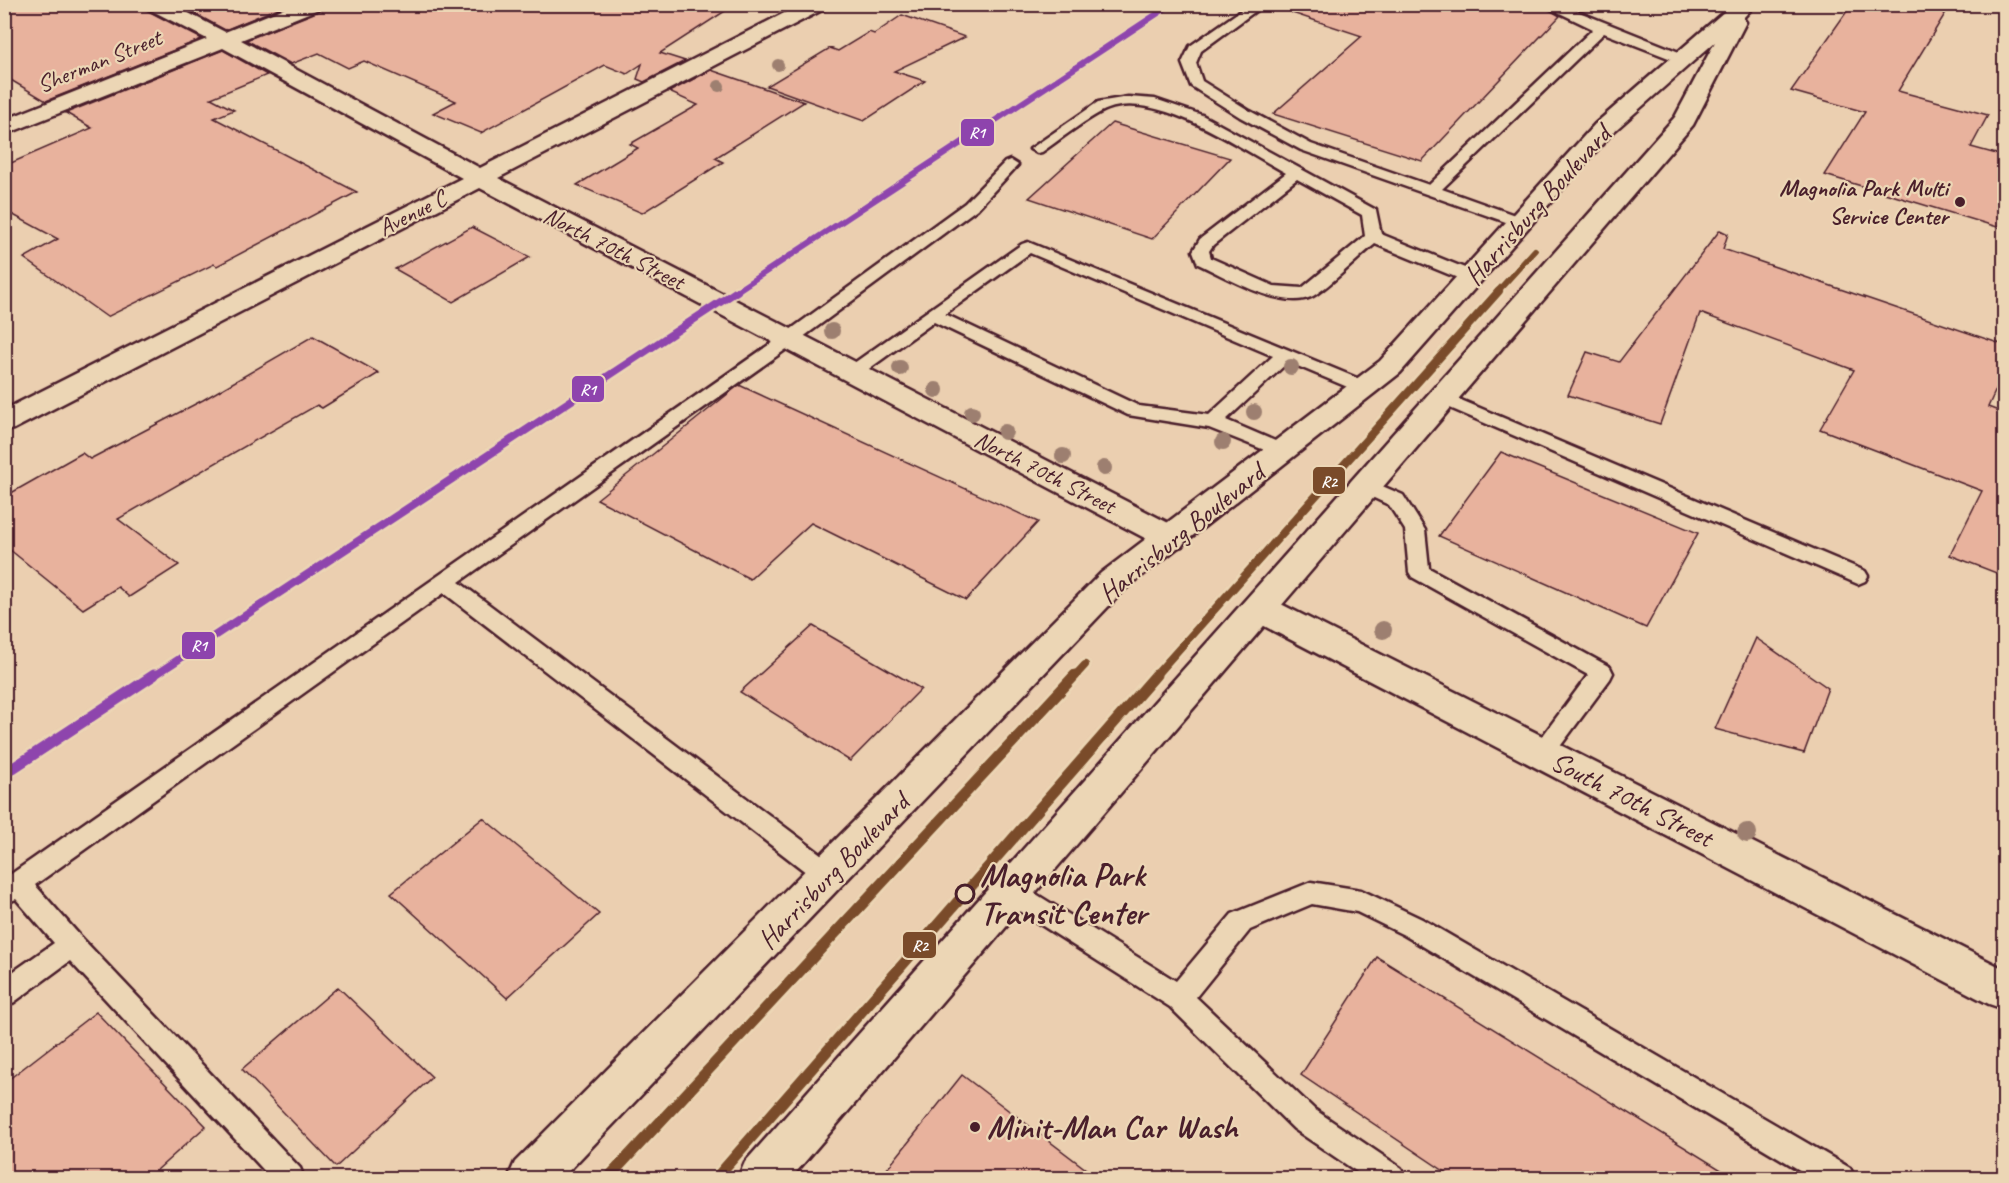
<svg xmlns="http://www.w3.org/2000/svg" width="2009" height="1183" font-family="Caveat,sans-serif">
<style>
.building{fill:#e8b29d;stroke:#4a1f2b;stroke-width:1.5}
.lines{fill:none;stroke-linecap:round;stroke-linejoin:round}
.service-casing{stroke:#4a1f2b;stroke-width:5}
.minor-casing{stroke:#4a1f2b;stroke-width:5}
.secondary-casing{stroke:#4a1f2b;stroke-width:5}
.service{fill:#ecd6b5;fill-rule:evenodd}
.minor{fill:#ecd6b5;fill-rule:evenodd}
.secondary{fill:#ecd6b5;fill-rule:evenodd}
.tram{stroke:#4a1f2b;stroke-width:1.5}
.rail-far2{stroke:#4a1f2b;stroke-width:3}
.rail-far1{stroke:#4a1f2b;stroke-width:4.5}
.rail{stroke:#4a1f2b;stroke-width:5}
.rail-1-far2-casing{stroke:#ecd6b5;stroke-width:9}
.rail-1-far1-casing{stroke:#ecd6b5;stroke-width:13}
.rail-1-casing{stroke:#ecd6b5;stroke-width:16}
.rail-2-far2-casing{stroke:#ecd6b5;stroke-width:9}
.rail-2-far1-casing{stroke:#ecd6b5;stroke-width:13}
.rail-2-casing{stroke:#ecd6b5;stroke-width:16}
.rail-1-far2{stroke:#8e44ad;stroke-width:6}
.rail-1-far1{stroke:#8e44ad;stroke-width:8}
.rail-1{stroke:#8e44ad;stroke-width:11}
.rail-2-far2{stroke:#7a4b2a;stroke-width:6}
.rail-2-far1{stroke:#7a4b2a;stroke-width:8}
.rail-2{stroke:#7a4b2a;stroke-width:11}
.tree{fill:#9d7f70}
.poi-dot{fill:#4a1f2b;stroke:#ecd6b5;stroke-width:2}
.stop-dot{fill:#ecd6b5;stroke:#4a1f2b;stroke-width:3}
.labels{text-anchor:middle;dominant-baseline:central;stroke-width:4.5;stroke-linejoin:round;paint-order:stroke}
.far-street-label{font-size:24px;fill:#4a1f2b;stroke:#ecd6b5}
.far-poi-label{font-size:24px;font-weight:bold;fill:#4a1f2b;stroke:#ecd6b5;text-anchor:end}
.street-label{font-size:28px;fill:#4a1f2b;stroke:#ecd6b5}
.near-stop-label{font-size:33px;font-weight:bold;fill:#4a1f2b;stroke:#ecd6b5;text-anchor:start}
.near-poi-label{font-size:33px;font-weight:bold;fill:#4a1f2b;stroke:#ecd6b5;text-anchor:start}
.line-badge{stroke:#ecd6b5;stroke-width:2}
.badge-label{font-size:16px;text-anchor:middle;font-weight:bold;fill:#fff}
</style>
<rect width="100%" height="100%" fill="#ebcfb0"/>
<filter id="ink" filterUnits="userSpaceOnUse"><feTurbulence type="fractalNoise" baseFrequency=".0167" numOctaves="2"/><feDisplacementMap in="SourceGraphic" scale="12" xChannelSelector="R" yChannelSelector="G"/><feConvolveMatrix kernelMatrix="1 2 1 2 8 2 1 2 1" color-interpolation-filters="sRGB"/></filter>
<g filter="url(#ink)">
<g class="building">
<polygon points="4,4 142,4 146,10 202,39 46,101 4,76"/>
<polygon points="177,4 288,4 225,30"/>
<polygon points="326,4 736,4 660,53 685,61 644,82 637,79 642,64 627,74 605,65 481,133 433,113 456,101 364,61 348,68 319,53 291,64 246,40 322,10"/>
<polygon points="1293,4 1539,4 1560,16 1422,161 1273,114 1362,36 1292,13"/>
<polygon points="1852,4 1951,4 1898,91 1988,115 1971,147 2004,156 2004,229 1825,175 1865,112 1791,91"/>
<polygon points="902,15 965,37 894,71 925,81 864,121 767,86 830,48 838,51 869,32 874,34"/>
<polygon points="223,50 267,75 211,98 234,110 214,118 357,192 217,266 214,264 107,317 24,258 58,239 4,210 4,166 92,128 66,113"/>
<polygon points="711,70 804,102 715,158 723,162 642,213 577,185 638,148 630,144 698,105 669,92"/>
<polygon points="1112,123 1230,158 1152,239 1029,198"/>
<polygon points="472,227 530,257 453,302 395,269"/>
<polygon points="1720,230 1728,234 1723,249 2004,345 2004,372 1988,407 2004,413 2004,576 1950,555 1982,491 1820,429 1854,370 1700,313 1660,424 1568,395 1587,352 1619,362"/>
<polygon points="313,336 379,373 322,408 317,405 118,519 179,565 129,597 118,587 83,609 4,545 4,497 82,453 90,459 203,400"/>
<polygon points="739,385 1038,522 966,600 811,523 750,579 597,499"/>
<polygon points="1501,452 1698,533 1646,628 1439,536"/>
<polygon points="813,626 921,689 850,761 740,692"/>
<polygon points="1756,638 1828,688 1804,753 1715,729"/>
<polygon points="483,818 599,914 507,998 391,893"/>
<polygon points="1377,957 1736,1179 1456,1179 1301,1075"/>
<polygon points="338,987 432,1077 336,1167 242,1069"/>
<polygon points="96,1012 206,1126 147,1179 4,1179 4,1083"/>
<polygon points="962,1075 1099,1179 879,1179"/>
</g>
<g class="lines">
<g class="service-casing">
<g id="service">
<polygon points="1250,4 1265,4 1201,51 1196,63 1202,81 1250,111 1311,144 1429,185 1593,29 1541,4 1559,4 1689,56 1691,59 1689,62 1679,62 1604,33 1442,189 1526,219 1528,222 1526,225 1520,227 1301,150 1240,117 1191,86 1182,63 1190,46"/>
<path d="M1128 97 1155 99 1202 115 1376 210 1381 234 1477 273 1479 277 1471 282 1465 281 1375 244C1361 255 1325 291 1311 297 1281 310 1226 277 1198 264L1193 251 1200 239 1286 173C1242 149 1157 90 1108 109 1091 115 1058 141 1042 152L1037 153 1030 149 1098 102ZM1297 179 1362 215 1365 236 1302 288 1274 286 1211 258 1209 251 1213 245Z"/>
<polygon points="1010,160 1018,165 977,209 795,343 459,582 838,867 841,875 838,883 829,886 820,883 444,593 35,885 81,937 300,1168 304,1178 271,1178 70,961 13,1003 4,1006 4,978 54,943 16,899 4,904 4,879 783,335 965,203 1005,162"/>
<path d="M1028 242 1369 383 1372 387 1369 391H1357L1288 362 1226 420 1289 447 1292 451 1289 455 1282 457 1209 428 1128 415 934 322 859 376H847L844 372 847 368 1022 244ZM1030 253 1273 356 1209 415 1139 406 945 314Z"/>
<polygon points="1442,392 1865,571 1868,576 1865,581 1858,584 1851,581 1436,402 1433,398 1436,394"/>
<polygon points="1366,479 1403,495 1425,530 1429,568 1610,667 1613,673 1610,679 1550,760 1542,762 1534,760 1530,753 1588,675 1412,577 1409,572 1405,530 1389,505 1359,491 1356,486 1359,481"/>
<polygon points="1011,881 1020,884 1176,981 1232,914 1311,882 1361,890 1422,919 1850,1168 1855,1178 1813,1178 1404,935 1357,912 1312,904 1250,930 1196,997 1314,1109 1401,1168 1406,1178 1366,1178 1294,1129 1170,1007 1002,900 998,892 1002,884"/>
</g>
</g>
<g class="minor-casing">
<g id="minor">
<polygon points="144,4 171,4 225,32 295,4 324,4 321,8 241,40 480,168 802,4 829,4 826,8 498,178 1182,530 1187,538 1182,546 1171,549 1160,546 480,188 14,429 4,431 4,410 462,178 223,48 4,135 4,120 207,39 147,8"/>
<polygon points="1259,596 1271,599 2004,969 2004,1009 1989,1004 1247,617 1242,608 1247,599"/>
</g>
</g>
<g class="secondary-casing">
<polygon id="secondary" points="1733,4 1756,4 1743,18 1746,22 1693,125 791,1178 738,1178 745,1162 1675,117 1715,42 1611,134 1400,373 1125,589 562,1178 508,1178 515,1162 1101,573 1380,361 1595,124"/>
</g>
<use href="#service" class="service"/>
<use href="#minor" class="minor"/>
<use href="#secondary" class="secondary"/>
<polyline class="tram" points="1115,722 1535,250"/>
<polyline class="rail-far2" points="735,292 1172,4"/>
<polyline class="rail-far1" points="152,677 737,291"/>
<polyline class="rail" points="4,774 154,675"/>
<g class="rail-1-far2-casing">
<polyline id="rail-1-far2" points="735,292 1172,4"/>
</g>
<g class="rail-1-far1-casing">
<polyline id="rail-1-far1" points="152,677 737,291"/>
</g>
<g class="rail-1-casing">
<polyline id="rail-1" points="4,774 154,675"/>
</g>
<g class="rail-2-far2-casing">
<polyline id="rail-2-far2" points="1497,292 1535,250"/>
</g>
<g class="rail-2-far1-casing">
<g id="rail-2-far1">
<polyline points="1074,677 1085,665"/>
<polyline points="1154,677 1499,291"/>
</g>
</g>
<g class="rail-2-casing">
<g id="rail-2">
<polyline points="608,1178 1075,675"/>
<polyline points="716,1178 1156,675"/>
</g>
</g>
<use href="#rail-1-far2" class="rail-1-far2"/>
<use href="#rail-1-far1" class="rail-1-far1"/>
<use href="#rail-1" class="rail-1"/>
<use href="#rail-2-far2" class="rail-2-far2"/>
<use href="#rail-2-far1" class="rail-2-far1"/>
<use href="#rail-2" class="rail-2"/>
</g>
<g class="tree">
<circle cx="778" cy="65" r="6"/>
<circle cx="719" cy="86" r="6"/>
<circle cx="832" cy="331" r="8"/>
<circle cx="1291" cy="367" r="8"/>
<circle cx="900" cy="368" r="8"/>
<circle cx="936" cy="390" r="8"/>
<circle cx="1254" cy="412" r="8"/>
<circle cx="972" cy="413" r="8"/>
<circle cx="1005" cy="432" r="8"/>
<circle cx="1223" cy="442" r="8"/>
<circle cx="1063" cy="456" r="8"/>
<circle cx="1104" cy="468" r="8"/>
<circle cx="1383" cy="630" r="9"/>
<circle cx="1747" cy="833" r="10"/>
</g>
</g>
<g class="poi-dot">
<circle cx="1960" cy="202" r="6"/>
<circle cx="975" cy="1127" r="6"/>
</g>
<circle class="stop-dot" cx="965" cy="894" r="9"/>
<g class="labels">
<g class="far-street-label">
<text transform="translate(99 61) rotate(-22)">Sherman Street</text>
<text transform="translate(412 213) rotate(-27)">Avenue C</text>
<text transform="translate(614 248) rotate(27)">North 70th Street</text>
<text transform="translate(1045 472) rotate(27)">North 70th Street</text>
</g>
<g class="far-poi-label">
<text x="1948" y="188">Magnolia Park Multi<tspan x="1948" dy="28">Service Center</tspan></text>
</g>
<g class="street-label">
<text transform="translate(1537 205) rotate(-48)">Harrisburg Boulevard</text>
<text transform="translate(1181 533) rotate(-39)">Harrisburg Boulevard</text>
<text transform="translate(1632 799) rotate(27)">South 70th Street</text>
<text transform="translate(833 871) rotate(-46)">Harrisburg Boulevard</text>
</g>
<g class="near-stop-label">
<text x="980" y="875">Magnolia Park<tspan x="980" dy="38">Transit Center</tspan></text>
</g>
<g class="near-poi-label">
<text x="987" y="1127">Minit-Man Car Wash</text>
</g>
</g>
<g class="line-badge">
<rect x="960" y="118" width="35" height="29" rx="6" fill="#8e44ad"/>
<rect x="571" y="375" width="34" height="28" rx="6" fill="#8e44ad"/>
<rect x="1312" y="466" width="34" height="29" rx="6" fill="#7a4b2a"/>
<rect x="181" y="631" width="35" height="29" rx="6" fill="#8e44ad"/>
<rect x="902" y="931" width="35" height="28" rx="6" fill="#7a4b2a"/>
</g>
<g class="badge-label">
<text x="977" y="138">R1</text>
<text x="588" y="395">R1</text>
<text x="1329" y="487">R2</text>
<text x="199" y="651">R1</text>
<text x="920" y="951">R2</text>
</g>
<rect width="2009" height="1183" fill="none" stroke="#ecd6b5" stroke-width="24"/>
<rect x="12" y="12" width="1985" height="1159" fill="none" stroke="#4a1f2b" stroke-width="2" filter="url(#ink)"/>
</svg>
